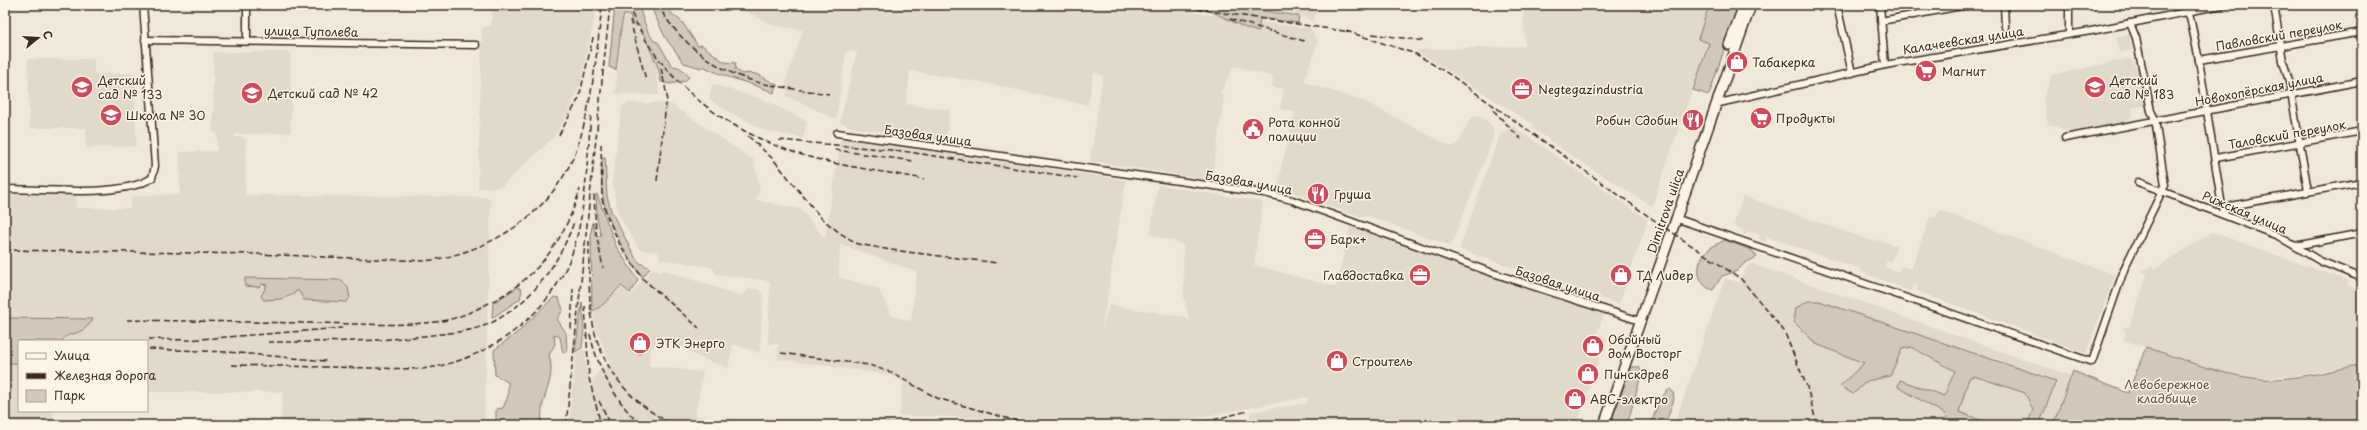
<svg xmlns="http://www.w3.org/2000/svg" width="2367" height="430" font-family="'Playpen Sans',sans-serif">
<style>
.built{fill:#e1d9c9;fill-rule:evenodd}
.green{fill:#d2c9ba;stroke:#867a6c}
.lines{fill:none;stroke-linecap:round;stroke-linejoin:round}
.minor-casing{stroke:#3b2a1e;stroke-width:9}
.primary-casing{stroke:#3b2a1e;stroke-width:12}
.minor{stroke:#fcf5e5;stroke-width:6}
.primary{stroke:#fcf5e5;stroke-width:9}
.rail{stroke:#3b2a1e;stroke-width:1.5;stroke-dasharray:6 3;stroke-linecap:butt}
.labels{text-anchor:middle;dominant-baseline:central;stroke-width:3;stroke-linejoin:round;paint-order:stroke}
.street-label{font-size:12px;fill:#3b2a1e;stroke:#fcf5e5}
.poi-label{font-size:12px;fill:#3b2a1e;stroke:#fcf5e5;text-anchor:start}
.park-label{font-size:12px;fill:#615245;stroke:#fcf5e5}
</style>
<rect width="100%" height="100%" fill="#f0e9d9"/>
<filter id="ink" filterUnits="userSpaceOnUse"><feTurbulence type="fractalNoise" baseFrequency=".025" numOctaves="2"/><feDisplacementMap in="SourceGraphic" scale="8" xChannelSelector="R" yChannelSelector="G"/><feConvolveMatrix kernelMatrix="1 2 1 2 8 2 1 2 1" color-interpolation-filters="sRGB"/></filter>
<g filter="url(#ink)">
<g class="built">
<polygon points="493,5 597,5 581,82 570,110 554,137 501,187 478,188 482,28 491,26"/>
<polygon points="734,5 865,5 864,10 865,5 1142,5 1311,29 1318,43 1304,82 1366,102 1452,147 1459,142 1469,120 1474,116 1484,118 1493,127 1493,139 1451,246 1365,215 1364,217 1334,208 1278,187 1281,167 1295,112 1280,109 1284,89 1272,87 1273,77 1234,66 1220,94 1224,97 1212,180 1090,161 1103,76 1094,72 1088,105 980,82 910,71 906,104 950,110 946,142 851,127 840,122 857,52 848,51 846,53 836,119 786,96 787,84 785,84 803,30 774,26"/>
<polygon points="1232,5 1317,5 1314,22 1301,15"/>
<polygon points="1523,5 1709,5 1698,38 1709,42 1681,122 1678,124 1680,126 1652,206 1578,160 1532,128 1534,125 1415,50 1525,46"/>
<polygon points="628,16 632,26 636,26 657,65 659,95 615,94 623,22 625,17"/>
<polygon points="2129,35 2132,50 2119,53 2116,38"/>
<polygon points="213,52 291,52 291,133 234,134 235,137 243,137 246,140 245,195 488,197 491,201 484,425 281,425 283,392 147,392 147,341 19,341 19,411 53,411 53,424 5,425 5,194 76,195 76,208 130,208 131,196 180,194 180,152 217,151 217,133 213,133"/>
<polygon points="2131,58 2141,76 2147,105 2132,108 2133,115 2127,122 2071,132 2048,124 2043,99 2052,75"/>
<polygon points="28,59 94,59 94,74 135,73 136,146 86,148 86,128 29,128"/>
<polygon points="712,84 762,99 807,121 803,138 766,131 724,109 709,99"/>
<path d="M628 103H669L754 160 760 191 756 200 801 209 825 239 841 138 1126 180 1101 334 1109 305 1186 317 1190 322 1184 298 1183 246 1179 243 1150 234 1158 185 1263 202 1254 265 1336 287 1350 227 1405 244 1604 314 1597 334 1606 337 1577 425H1325L1293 424V419L1250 423V412L1307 403 1308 397 1174 422 1165 419 1142 423H1088V419L899 416 903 382 891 375 777 359 778 344H768L770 281 715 274V271L711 267 660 259 658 252 640 250 619 216 612 182 622 106ZM840 244 917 272 911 321 892 316 878 288 839 277Z"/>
<polygon points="1513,126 1648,220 1619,304 1459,249 1500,134"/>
<polygon points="1743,196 1867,239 1876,242 1877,239 1897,246 1891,262 1887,260 1885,267 1898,272 1901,266 1911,269 1930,217 1935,218 1940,210 2115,275 2086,353 1916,291 1918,286 1914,284 1911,291 1861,272 1861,269 1767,237 1765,242 1759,240 1760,235 1748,231 1746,235 1743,235 1744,230 1733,226"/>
<polygon points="2212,232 2349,281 2347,285 2362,292 2362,364 2293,376 2254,378 2213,369 2123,340 2126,331 2123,330 2124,326 2129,328 2147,274 2142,271 2152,265 2155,269"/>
<polygon points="1750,263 2071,376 2053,425 1674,425 1725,278 1738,282"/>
<polygon points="654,268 660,273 663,270 742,296 748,289 758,289 763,295 760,350 759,353 733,344 728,368 698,357 662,335 653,348 651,347 649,366 703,372 695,416 705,418 748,419 961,421 963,425 569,425 576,353 585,349 589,388 600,369 610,363 595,327 593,304 595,299 608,299 621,288 630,295"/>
</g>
<g class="green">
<path d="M615 5H638L648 32 654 41 658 42 672 66C680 66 684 70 689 77L685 81 670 84 661 82 658 67 639 25H633L630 15H624L622 22 616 70 609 67Z"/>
<path d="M650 5H670V12L682 22 698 46 702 45 724 62 736 63 735 69 742 74C760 71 763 79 776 84L774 93C751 82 726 79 703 66L701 68 684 63 665 37Z"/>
<polygon points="1179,5 1224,5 1299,16 1298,23 1260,18 1258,32 1246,28 1206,9"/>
<polygon points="1709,5 1739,5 1709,95 1693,90 1709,43 1698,39"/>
<path d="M602 158H605L607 196 611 211 635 257 640 263 650 268 643 277C628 259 609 225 604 202 601 188 602 173 602 158Z"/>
<path d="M596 194H597L616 246 638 280 630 293 621 286C612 294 604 307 592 311L591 232 593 222 596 236H601L597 218Z"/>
<path d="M1725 240 1752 250 1757 257 1745 263 1737 271 1722 276 1713 290C1697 286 1694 264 1706 252 1711 246 1719 243 1725 240Z"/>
<polygon points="245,278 342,280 348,288 350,298 346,302 304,300 299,291 296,291 294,294 281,299 264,300 261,296 267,285 262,284 259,287 245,286"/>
<polygon points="518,287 522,290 520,299 492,318 493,303"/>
<path d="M554 297 559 298 563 310 557 319 566 333 567 351 563 353 560 337 554 334 555 344 549 355C554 372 549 383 544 400 541 408 542 417 541 425H498L496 422V409L503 408 508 396V382L495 375 494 350 518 332Z"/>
<polygon points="1808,301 1819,301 2056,381 2039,425 2027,425 2033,410 2025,393 1974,376 1969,378 1959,412 1994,425 1948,425 1945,414 1898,387 1900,380 1944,396 1955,371 1911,347 1902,349 1890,376 1867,381 1853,394 1840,386 1864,363 1816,344 1794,322 1796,308"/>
<polygon points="582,302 584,328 582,348 575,352"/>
<path d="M5 318 93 319C81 339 69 329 62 341H19V363H5Z"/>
<polygon points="632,341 644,350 640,354 632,351 630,346"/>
<path d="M2146 347C2181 359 2216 373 2252 378 2282 383 2332 371 2362 364V425H2053L2073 371 2128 393Z"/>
<polygon points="1631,367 1639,367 1642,372 1627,425 1610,425"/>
<path d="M1670 389 1673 392 1674 399 1665 425H1651C1655 413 1659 396 1670 389Z"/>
</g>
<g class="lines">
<g class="minor-casing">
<g id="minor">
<polyline points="247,5 247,41"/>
<polyline points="1837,5 1852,73"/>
<polyline points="1880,5 1885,65"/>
<polyline points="2004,5 2005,27"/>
<polyline points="2069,5 2069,34"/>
<polyline points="2183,5 2190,17 2199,60 2223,213"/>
<polyline points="2274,5 2283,61 2289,81 2308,191"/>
<polyline points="2361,5 2362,12"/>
<polyline points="1881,21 1967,5"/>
<polyline points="145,40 476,45"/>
<polyline points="2199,60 2362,32"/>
<polyline points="1715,104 1885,65 2091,31 2222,5"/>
<polyline points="837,133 1264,193 1292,200 1490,272 1640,321"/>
<polyline points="2065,138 2362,81"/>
<polyline points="2216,158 2362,131"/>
<polyline points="2138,182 2278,236 2320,261 2362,278"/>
<path d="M5 189C43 189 121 198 152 178L155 166 143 5"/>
<polyline points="2223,213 2230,206 2362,182"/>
<polyline points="1675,218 2092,362 2125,267 2165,185 2155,119 2151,111 2136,38 2130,23"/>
<polyline points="2295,246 2362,233"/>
</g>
</g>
<g class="primary-casing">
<g id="primary">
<polyline points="1729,45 1744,5"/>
<polyline points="1604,425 1751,5"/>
</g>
</g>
<use href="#minor" class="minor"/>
<use href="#primary" class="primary"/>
<g class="rail">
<path d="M628 5C658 79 721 128 796 153 836 166 881 171 924 179"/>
<path d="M658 5C679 44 722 75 765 84 786 88 808 91 829 94"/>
<polyline points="1170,5 1350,32"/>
<polyline points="1230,19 1304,41"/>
<polyline points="630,20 646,80"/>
<polyline points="1346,31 1416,54 1452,76 1651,218 1741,279 1784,331 1807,387 1817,425"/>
<polyline points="1372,34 1425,41"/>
<polyline points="1493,110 1521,139"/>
<polyline points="559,135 579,98 593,38"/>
<polyline points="748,136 773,159 822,219 840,233 858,244 891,250 998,263"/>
<polyline points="779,140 902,151 1078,178"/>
<polyline points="601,144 602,199 607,216 620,245 643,279 699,328"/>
<polyline points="835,150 913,161"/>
<polyline points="657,181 667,96 661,68"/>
<polyline points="594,195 596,232 603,268"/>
<path d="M589 241C589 268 588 297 593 324 601 369 634 407 675 425"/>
<path d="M5 250 256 254 425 261C493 252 557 211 579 142 593 98 597 51 602 5"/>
<polyline points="585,306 589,378 601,425"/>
<path d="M127 320C187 321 247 322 308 323 350 323 393 327 435 322 454 320 472 312 489 303 537 279 565 240 580 189"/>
<polyline points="571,329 573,289"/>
<path d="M590 334C598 370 615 399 640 425"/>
<polyline points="149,339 188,340 342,328"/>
<path d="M268 342C323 342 377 342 432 335 451 333 474 331 491 323 532 302 559 264 574 222"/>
<polyline points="149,349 228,352 326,361"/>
<polyline points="781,353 869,365 890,372 937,398 1030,425"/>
<path d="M232 365 419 369C479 364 541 323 567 266 586 225 587 160 591 114"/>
<polyline points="599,401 611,425"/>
<polyline points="566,425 610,5"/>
<polyline points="794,425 807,423 1019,425"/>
<polyline points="1178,425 1204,422 1248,411"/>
</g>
</g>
</g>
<defs>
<g id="shop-disc" transform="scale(1.15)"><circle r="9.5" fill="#d1495b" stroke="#fcf5e5"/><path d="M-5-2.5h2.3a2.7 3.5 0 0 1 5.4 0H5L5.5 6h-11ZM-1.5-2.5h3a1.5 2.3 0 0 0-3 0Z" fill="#fff"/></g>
<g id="supermarket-disc" transform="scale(1.15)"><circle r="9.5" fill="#d1495b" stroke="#fcf5e5"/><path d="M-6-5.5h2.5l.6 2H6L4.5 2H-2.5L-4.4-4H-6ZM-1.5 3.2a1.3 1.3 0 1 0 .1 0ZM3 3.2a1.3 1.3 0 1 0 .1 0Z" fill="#fff"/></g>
<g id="school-disc" transform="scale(1.15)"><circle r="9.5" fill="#d1495b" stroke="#fcf5e5"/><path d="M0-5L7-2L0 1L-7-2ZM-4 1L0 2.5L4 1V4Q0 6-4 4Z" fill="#fff"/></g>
<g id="office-disc" transform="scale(1.15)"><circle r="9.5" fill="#d1495b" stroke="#fcf5e5"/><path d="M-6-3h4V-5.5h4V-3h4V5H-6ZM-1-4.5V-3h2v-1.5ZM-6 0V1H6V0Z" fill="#fff"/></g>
<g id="restaurant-disc" transform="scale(1.15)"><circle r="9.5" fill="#d1495b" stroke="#fcf5e5"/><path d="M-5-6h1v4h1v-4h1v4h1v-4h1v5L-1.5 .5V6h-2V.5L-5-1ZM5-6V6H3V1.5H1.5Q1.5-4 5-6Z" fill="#fff"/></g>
<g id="civic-disc" transform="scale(1.15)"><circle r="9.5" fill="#d1495b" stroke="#fcf5e5"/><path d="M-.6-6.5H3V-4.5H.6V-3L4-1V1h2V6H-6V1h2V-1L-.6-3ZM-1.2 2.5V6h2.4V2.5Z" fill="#fff"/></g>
</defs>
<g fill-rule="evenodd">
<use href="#shop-disc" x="1737" y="62"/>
<use href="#supermarket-disc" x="1926" y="71"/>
<use href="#school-disc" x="82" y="87"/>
<use href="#school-disc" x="2095" y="87"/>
<use href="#office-disc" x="1522" y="89"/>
<use href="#school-disc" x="252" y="93"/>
<use href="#school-disc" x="111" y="115"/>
<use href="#supermarket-disc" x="1761" y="118"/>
<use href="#restaurant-disc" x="1693" y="120"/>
<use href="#civic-disc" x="1253" y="129"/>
<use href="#restaurant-disc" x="1318" y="194"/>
<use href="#office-disc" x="1315" y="239"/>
<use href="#office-disc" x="1420" y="275"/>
<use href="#shop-disc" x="1621" y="275"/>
<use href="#shop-disc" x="640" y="343"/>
<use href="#shop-disc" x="1593" y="346"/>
<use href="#shop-disc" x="1337" y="361"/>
<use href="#shop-disc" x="1588" y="374"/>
<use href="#shop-disc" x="1575" y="399"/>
</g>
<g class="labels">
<g class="street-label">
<text transform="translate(311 31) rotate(1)">улица Туполева</text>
<text transform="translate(2279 35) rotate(-10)">Павловский переулок</text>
<text transform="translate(1963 40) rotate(-9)">Калачеевская улица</text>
<text transform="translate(2259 89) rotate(-11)">Новохопёрская улица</text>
<text transform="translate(2287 134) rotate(-10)">Таловский переулок</text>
<text transform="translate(928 135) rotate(8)">Базовая улица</text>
<text transform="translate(1249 182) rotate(10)">Базовая улица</text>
<text transform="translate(1665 211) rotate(-71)">Dimitrova ulica</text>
<text transform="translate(2245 212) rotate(23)">Рижская улица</text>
<text transform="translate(1558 283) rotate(18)">Базовая улица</text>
</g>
<g class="poi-label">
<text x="1752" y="62">Табакерка</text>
<text x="1942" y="71">Магнит</text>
<text x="98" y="80">Детский<tspan x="98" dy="14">сад № 133</tspan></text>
<text x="2110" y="80">Детский<tspan x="2110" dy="14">сад № 183</tspan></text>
<text x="1538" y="89">Negtegazindustria</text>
<text x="268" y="93">Детский сад № 42</text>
<text x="126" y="115">Школа № 30</text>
<text x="1776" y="118">Продукты</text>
<text x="1678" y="120" text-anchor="end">Робин Сдобин</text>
<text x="1268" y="122">Рота конной<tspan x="1268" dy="14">полиции</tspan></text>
<text x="1334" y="194">Груша</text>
<text x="1330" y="239">Барк+</text>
<text x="1404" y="275" text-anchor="end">Главдоставка</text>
<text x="1636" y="275">ТД Лидер</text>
<text x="1608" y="339">Обойный<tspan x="1608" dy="14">дом Восторг</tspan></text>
<text x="656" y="343">ЭТК Энерго</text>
<text x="1352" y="361">Строитель</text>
<text x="1604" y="374">Пинскдрев</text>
<text x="1590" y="399">АВС-электро</text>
</g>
<g class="park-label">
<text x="2167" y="384">Левобережное<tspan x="2167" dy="14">кладбище</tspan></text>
</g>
</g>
<rect width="2367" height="430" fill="none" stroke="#fcf5e5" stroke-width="20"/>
<rect x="10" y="10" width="2347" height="410" fill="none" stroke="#3b2a1e" stroke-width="1.5" filter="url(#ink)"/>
<rect x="18" y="340" width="130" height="72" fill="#fcf5e5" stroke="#afa495"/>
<rect x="26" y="353" width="20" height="6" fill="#fcf5e5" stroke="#afa495"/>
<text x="54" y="360" font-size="12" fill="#3b2a1e">Улица</text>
<rect x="26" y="373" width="20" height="6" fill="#3b2a1e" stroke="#afa495"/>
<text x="54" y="380" font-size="12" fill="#3b2a1e">Железная дорога</text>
<rect x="26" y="390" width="20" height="12" fill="#d2c9ba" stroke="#afa495"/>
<text x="54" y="400" font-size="12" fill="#3b2a1e">Парк</text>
<g transform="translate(38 38) rotate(72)" stroke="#fcf5e5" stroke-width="3" paint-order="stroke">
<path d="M0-3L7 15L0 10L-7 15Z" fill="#3b2a1e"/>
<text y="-6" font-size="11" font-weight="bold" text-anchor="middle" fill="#3b2a1e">С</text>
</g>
</svg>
